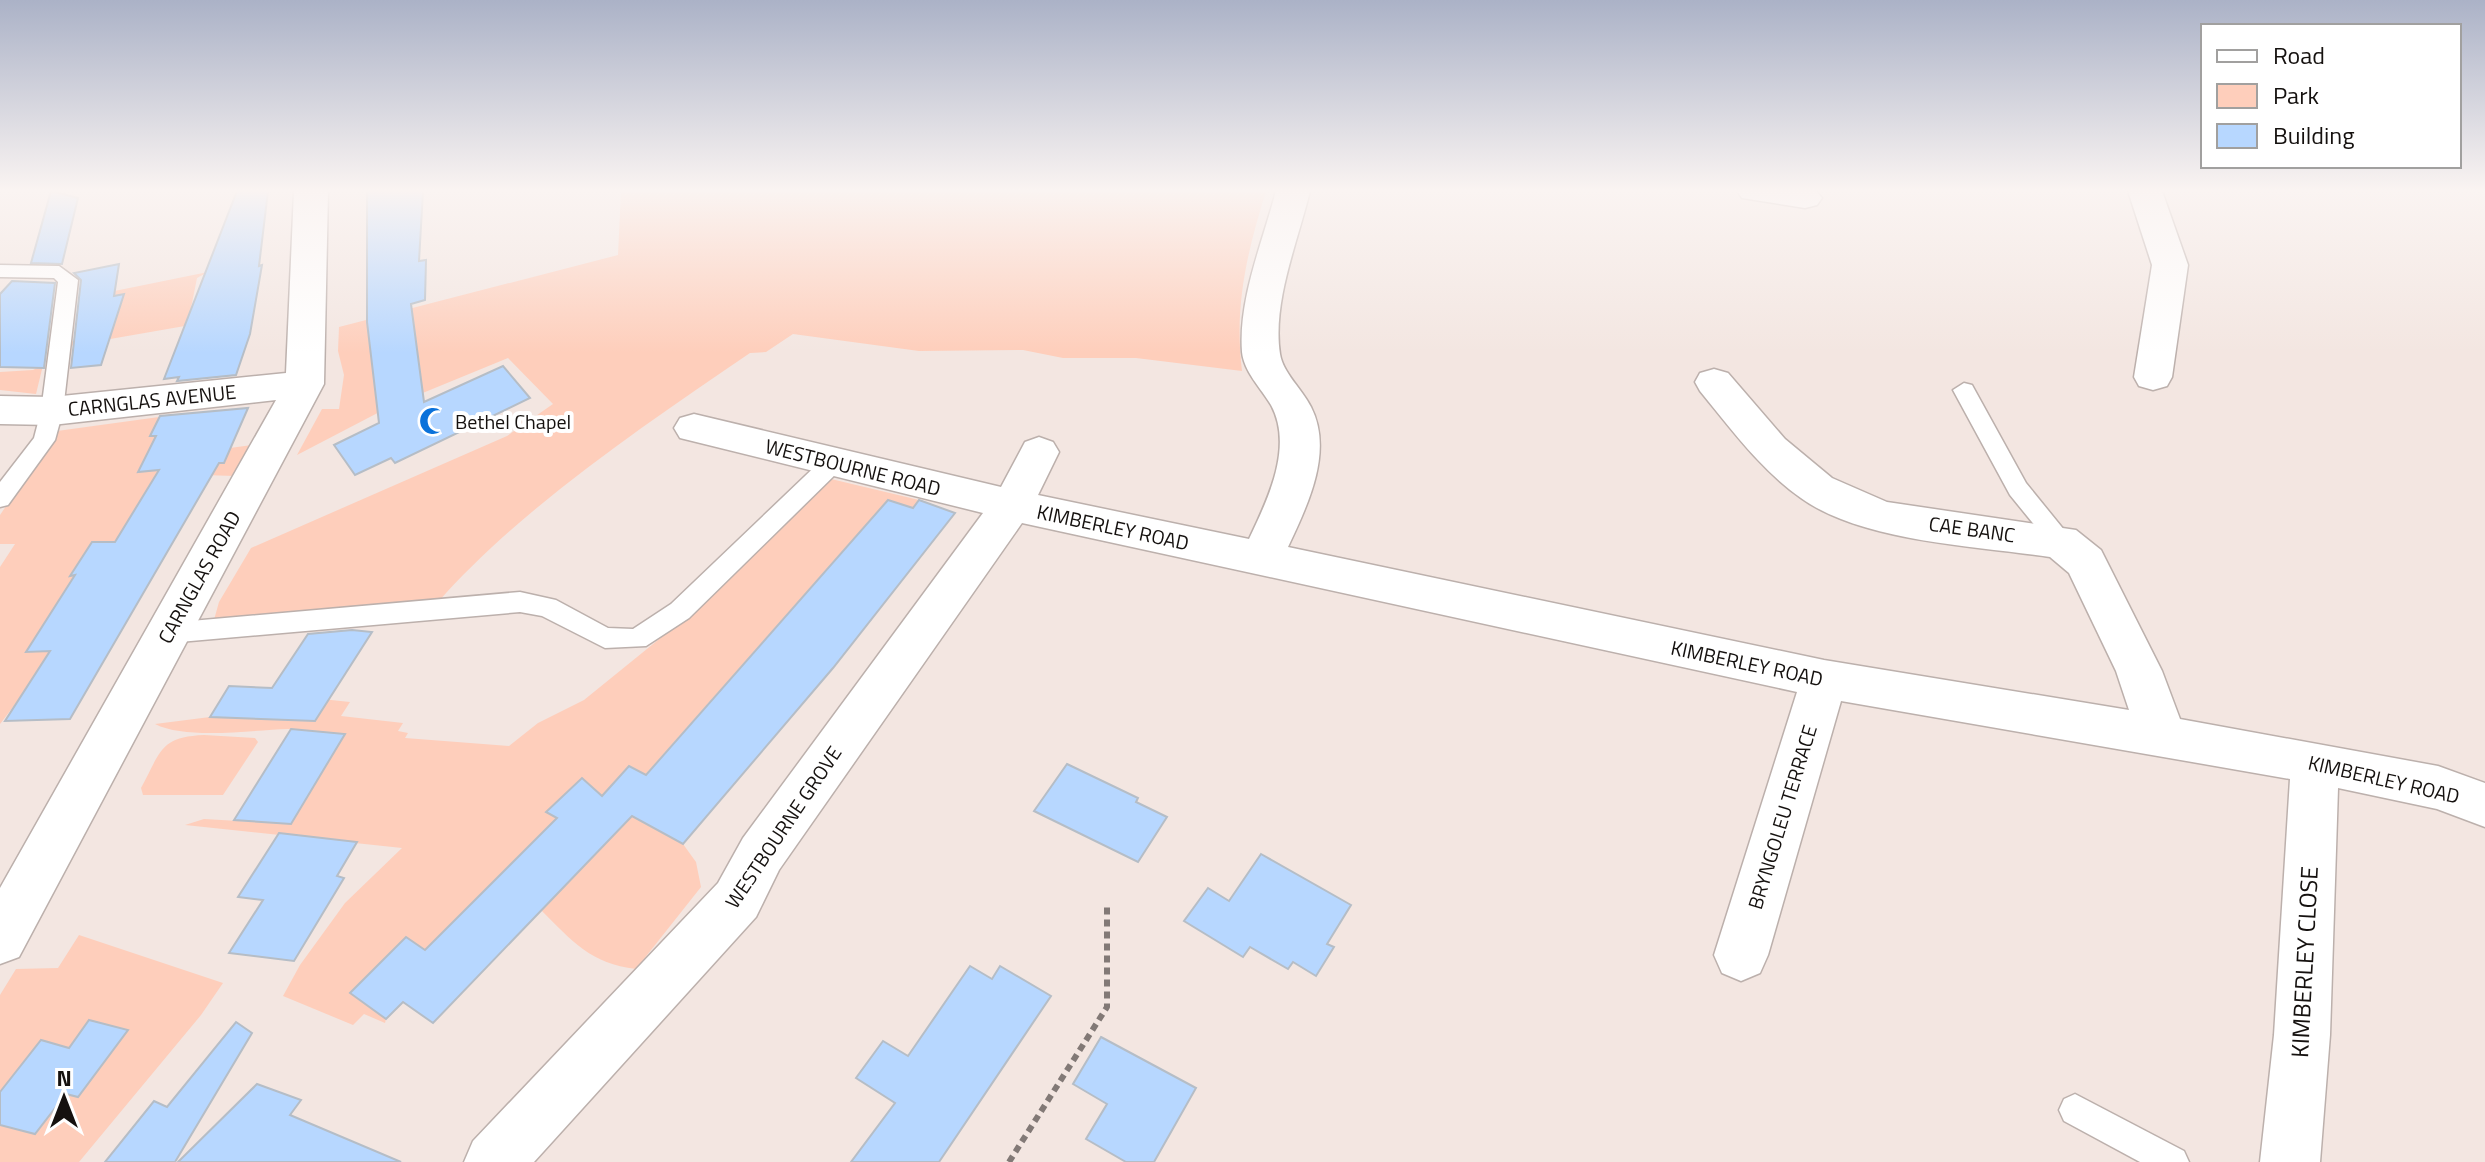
<svg xmlns="http://www.w3.org/2000/svg" width="2485" height="1162" font-family="'Titillium Web',sans-serif">
<style>
.green{fill:#fecebb;fill-rule:evenodd}
.building{fill:#b7d7ff;stroke:#b5bdc6;stroke-width:2}
.lines{fill:none;stroke-linecap:round;stroke-linejoin:round}
.service-casing{stroke:#bcb0ac;stroke-width:3}
.minor-casing{stroke:#bcb0ac;stroke-width:3}
.path{stroke:#827976;stroke-width:6;stroke-dasharray:7 5;stroke-linecap:butt}
.service{fill:#fff;fill-rule:evenodd}
.minor{fill:#fff;fill-rule:evenodd}
.labels{text-anchor:middle;dominant-baseline:central;stroke-width:8;stroke-linejoin:round;paint-order:stroke}
.street-label{font-size:20px;fill:#15110f;stroke:#fff}
.poi-label{font-size:20px;fill:#15110f;stroke:#fff;text-anchor:start}
.near-street-label{font-size:24px;fill:#15110f;stroke:#fff}
</style>
<rect width="100%" height="100%" fill="#f3e6e1"/>
<g class="green">
<path d="M621 191H1266C1247 253 1234 305 1242 371L1136 358H1063L1023 350 919 351 793 334 766 352 750 353C645 425 523 506 438 602L212 627 219 602 251 548 507 436 553 404 508 358 391 406 297 455 322 409H339L344 375 338 351 339 327 618 255ZM418 354 422 385 376 397Z"/>
<polygon points="208,272 197,278 188,323 202,323 70,346 69,342 111,335 116,317 76,323 85,297"/>
<polygon points="43,365 36,394 0,390 0,372 33,370"/>
<polygon points="159,417 151,436 173,434 164,454 146,456 139,472 224,463 230,448 252,445 235,476 203,475 199,480 151,482 127,522 120,542 92,542 71,575 102,574 94,584 68,586 26,652 56,651 0,724 0,567 15,544 0,544 0,515 57,431"/>
<path d="M831 479 919 500 913 508 888 500 866 527 881 545 856 536 645 775 629 766 613 783 644 823 683 844 696 862 701 887 636 969C591 964 572 941 541 910L628 819 582 778 546 812 578 829 534 841 425 950 406 938 350 993 386 1019 385 1023 364 1014 353 1025 283 996 300 965 345 903 402 848 185 825 204 819 291 824 345 734C326 733 307 729 288 729 252 730 186 740 155 724L210 717 250 719 265 693 350 702 341 716 403 723 398 731 408 733 405 738 509 746 538 723 584 700 679 623 753 548Z"/>
<path d="M204 735 255 738 258 742 223 795H143L141 788C161 752 159 737 204 735Z"/>
<polygon points="79,935 223,983 201,1015 79,1162 0,1162 0,1125 36,1134 66,1094 78,1097 127,1031 90,1020 69,1048 0,1092 0,995 16,969 58,968"/>
</g>
<g class="building">
<polygon points="51,191 78,198 62,264 31,263"/>
<polygon points="237,191 268,191 259,266 262,265 250,334 236,375 177,381 179,377 164,379"/>
<polygon points="367,191 423,191 419,261 426,260 425,300 411,304 424,402 503,366 530,398 395,463 391,458 355,475 334,445 379,423 367,322"/>
<polygon points="119,264 114,296 124,294 101,365 71,368 81,280 74,273"/>
<polygon points="12,281 55,283 44,368 0,367 0,294"/>
<polygon points="248,408 224,463 219,463 70,719 5,721 50,651 26,652 75,575 70,576 92,542 115,542 159,470 138,472 156,436 150,436 160,416"/>
<polygon points="888,500 913,508 919,500 955,513 833,668 683,844 632,816 433,1023 403,1002 386,1019 350,993 406,937 425,950 557,818 546,812 582,778 602,796 629,766 646,775"/>
<polygon points="352,630 372,632 315,721 210,717 229,686 272,688 308,634"/>
<polygon points="291,729 345,734 291,824 234,820"/>
<polygon points="1067,764 1138,798 1136,802 1167,817 1138,862 1034,811"/>
<polygon points="279,833 357,842 337,876 344,878 294,961 229,953 263,900 238,897"/>
<polygon points="1261,854 1351,905 1327,944 1334,947 1316,976 1293,962 1288,969 1250,947 1243,957 1184,921 1208,888 1229,901"/>
<polygon points="970,966 992,979 1000,966 1051,996 939,1162 851,1162 895,1103 856,1078 883,1041 908,1056"/>
<polygon points="89,1020 128,1030 78,1097 66,1094 35,1134 0,1125 0,1092 41,1040 69,1048"/>
<polygon points="236,1022 252,1033 175,1162 105,1162 154,1101 167,1107"/>
<polygon points="1101,1037 1196,1088 1154,1162 1126,1162 1086,1139 1107,1104 1073,1084"/>
<polygon points="257,1084 301,1100 290,1115 401,1162 178,1162"/>
</g>
<g class="lines">
<g class="service-casing">
<g id="service">
<polygon points="0,265 59,266 78,280 63,411 55,440 8,505 0,507 0,482 34,438 41,411 58,282 54,278 0,277"/>
<polygon points="1964,383 1972,385 2026,483 2069,536 2073,542 2069,548 2053,548 2010,495 1953,390"/>
<polygon points="834,454 845,462 842,468 689,618 646,646 605,648 542,616 520,612 168,643 159,640 156,633 159,626 168,623 520,592 556,600 608,628 633,629 671,604 826,456"/>
<polygon points="2075,1094 2184,1151 2189,1162 2140,1162 2064,1121 2059,1110 2064,1099"/>
</g>
</g>
<g class="minor-casing">
<g id="minor">
<polygon points="294,191 328,191 324,384 19,957 0,964 0,888 276,400 52,425 0,424 0,396 52,397 286,373"/>
<path d="M1276 191H1310C1298 241 1272 302 1280 354 1283 373 1302 389 1311 407 1334 452 1307 506 1288 547L1824 660 2129 710 2116 671 2069 573 2050 557C1976 546 1862 542 1801 498 1761 470 1731 429 1700 391L1695 382 1700 373 1714 369 1728 373 1785 439 1832 478 1887 502 2076 530 2101 550 2162 671 2180 719 2438 766 2485 783V827L2437 809 2338 788 2330 1035 2320 1162H2260L2274 1035 2290 779 1841 701 1768 955 1760 973 1741 981 1722 973 1714 955 1797 692 1022 523 779 870 756 917 534 1162H464L473 1141 718 883 743 838 983 513 680 438 674 428 680 418 694 414 1001 487 1025 442 1039 437 1053 442 1059 452 1038 495 1249 539C1267 501 1294 447 1271 405 1261 388 1244 372 1242 352 1238 299 1263 241 1276 191Z"/>
<polygon points="1737,191 1816,191 1822,198 1817,205 1805,208 1742,198"/>
<polygon points="2128,191 2162,191 2188,265 2172,377 2167,386 2153,390 2139,386 2134,377 2152,265"/>
</g>
</g>
<polyline class="path" points="1009,1162 1107,1007 1107,906"/>
<use href="#service" class="service"/>
<use href="#minor" class="minor"/>
</g>
<linearGradient id="sky" x2="0" y2="1"><stop stop-color="#abb2c7"/><stop offset="0.54" stop-color="#faf4f2"/><stop offset="1" stop-color="#faf4f2" stop-opacity="0"/></linearGradient>
<rect width="2485" height="353" fill="url(#sky)"/>
<defs>
<g id="mosque-bare" transform="scale(2.16)"><path d="M3.5-4.9A6 6 0 1 0 3.5 4.9A5 5 0 1 1 3.5-4.9Z" fill="#0b72da" stroke="#fff" stroke-width="2.5" paint-order="stroke"/></g>
</defs>
<g fill-rule="evenodd">
<use href="#mosque-bare" x="433" y="421"/>
</g>
<g class="labels">
<g class="street-label">
<text transform="translate(152 400) rotate(-6)">CARNGLAS AVENUE</text>
<text transform="translate(853 467) rotate(14)">WESTBOURNE ROAD</text>
<text transform="translate(1113 527) rotate(12)">KIMBERLEY ROAD</text>
<text transform="translate(1972 529) rotate(8)">CAE BANC</text>
<text transform="translate(199 577) rotate(-61)">CARNGLAS ROAD</text>
<text transform="translate(1747 663) rotate(12)">KIMBERLEY ROAD</text>
<text transform="translate(2384 779) rotate(13)">KIMBERLEY ROAD</text>
<text transform="translate(1782 817) rotate(-73)">BRYNGOLEU TERRACE</text>
<text transform="translate(783 827) rotate(-56)">WESTBOURNE GROVE</text>
</g>
<g class="poi-label">
<text x="455" y="421">Bethel Chapel</text>
</g>
<g class="near-street-label">
<text transform="translate(2304 962) rotate(-87)">KIMBERLEY CLOSE</text>
</g>
</g>
<rect x="2201" y="24" width="260" height="144" fill="#ffffff" stroke="#a1a09f" stroke-width="2"/>
<rect x="2217" y="50" width="40" height="12" fill="#ffffff" stroke="#a1a09f" stroke-width="2"/>
<text x="2273" y="64" font-size="24" fill="#15110f">Road</text>
<rect x="2217" y="84" width="40" height="24" fill="#fecebb" stroke="#a1a09f" stroke-width="2"/>
<text x="2273" y="104" font-size="24" fill="#15110f">Park</text>
<rect x="2217" y="124" width="40" height="24" fill="#b7d7ff" stroke="#a1a09f" stroke-width="2"/>
<text x="2273" y="144" font-size="24" fill="#15110f">Building</text>
<g transform="translate(64 1098)" stroke="#ffffff" stroke-width="6" paint-order="stroke">
<path d="M0-6L14 30L0 20L-14 30Z" fill="#15110f"/>
<text y="-12" font-size="22" font-weight="bold" text-anchor="middle" fill="#15110f">N</text>
</g>
</svg>
